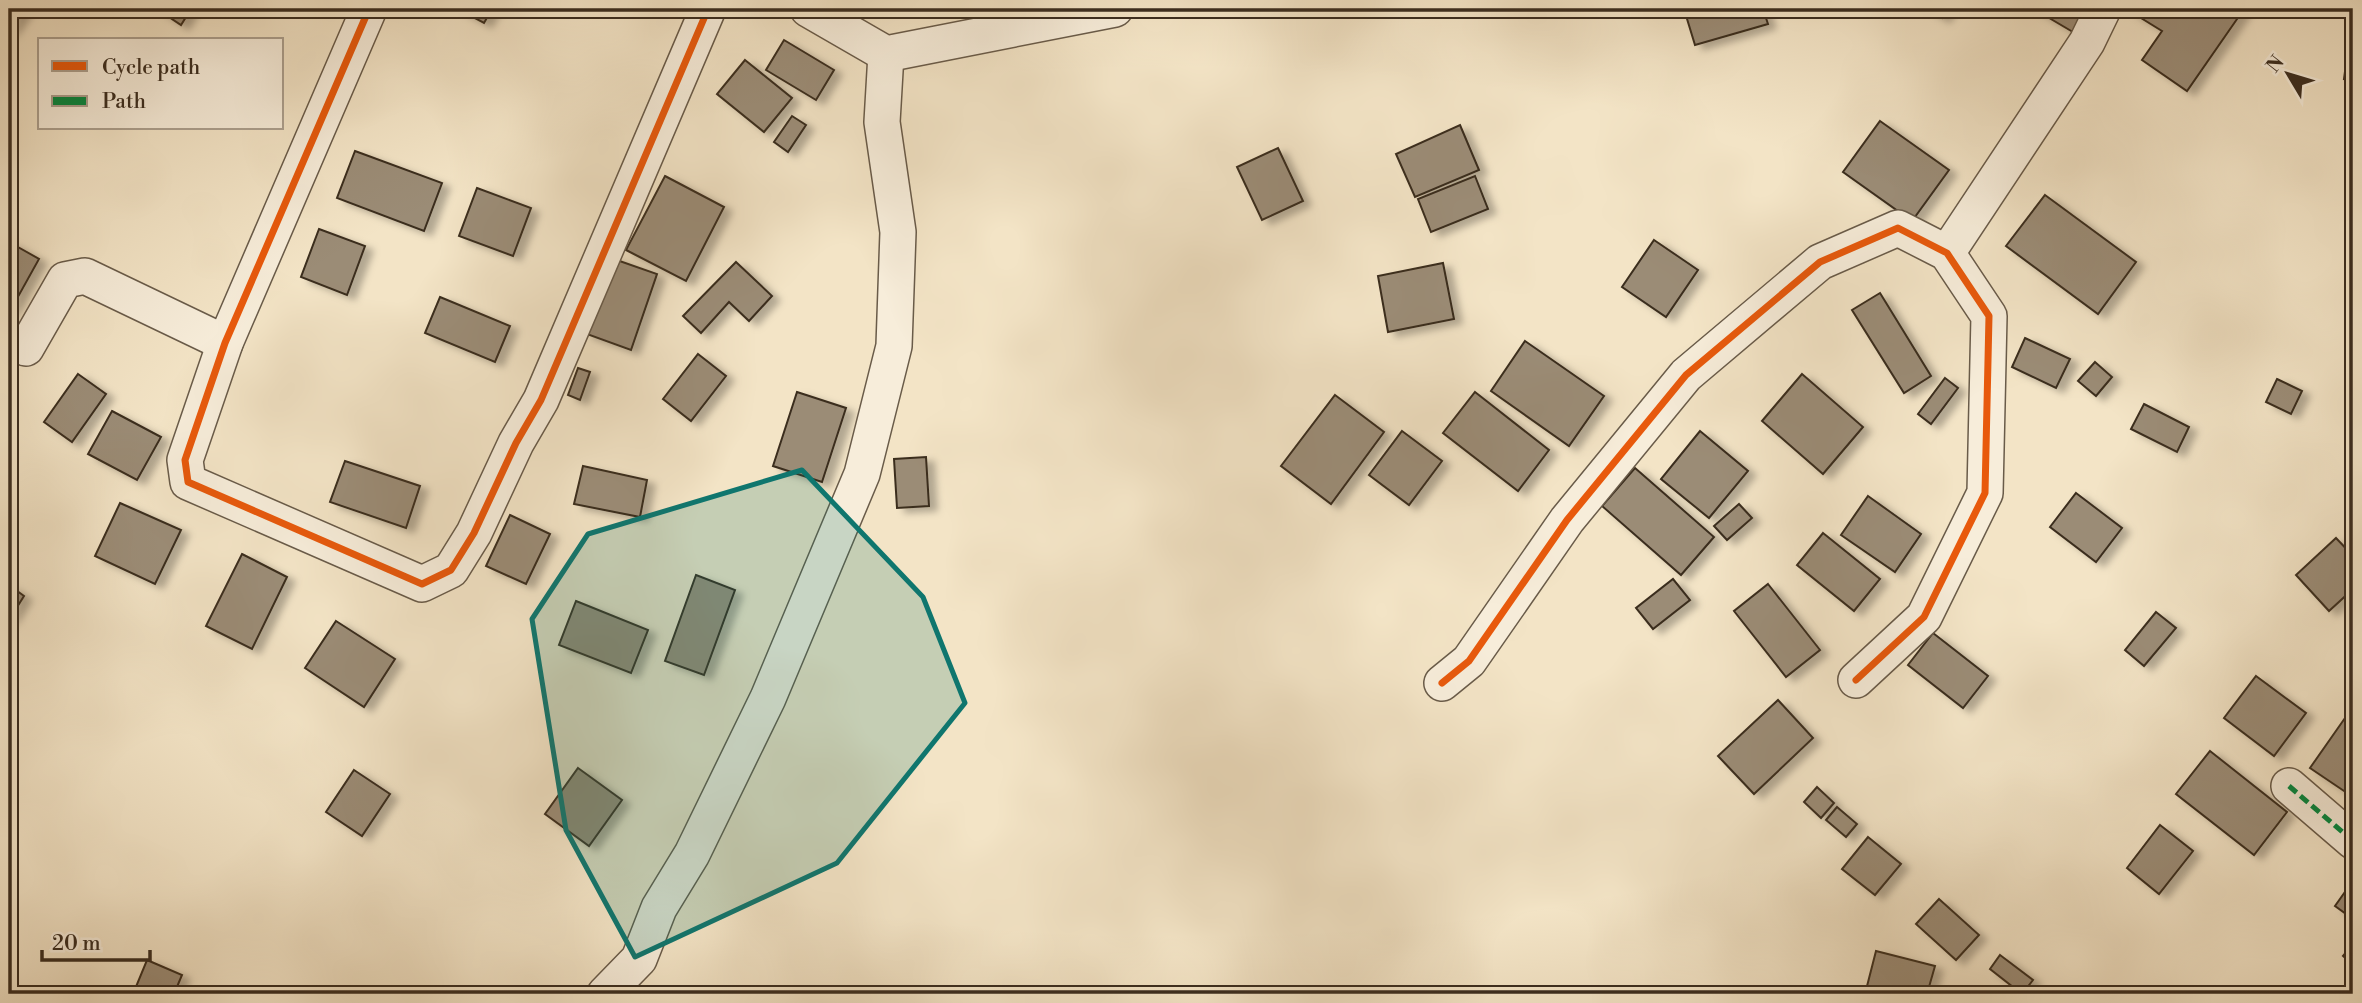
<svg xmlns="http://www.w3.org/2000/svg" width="2362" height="1003" font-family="'Libre Bodoni',serif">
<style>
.building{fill:#9b8c76;stroke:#3b2d1f;stroke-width:2;filter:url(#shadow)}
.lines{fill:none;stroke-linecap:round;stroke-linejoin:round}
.minor-casing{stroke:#695b49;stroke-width:38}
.minor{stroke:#f7edda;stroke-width:35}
.quiet{stroke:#00873e;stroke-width:5;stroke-dasharray:10 5;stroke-linecap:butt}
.cycleway-casing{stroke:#f7edda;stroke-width:11}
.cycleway{stroke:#e8590c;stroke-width:7}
.marked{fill:#0f766e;fill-opacity:0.2;stroke:#0f766e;stroke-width:5;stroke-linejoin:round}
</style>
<defs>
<filter id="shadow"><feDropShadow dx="8" dy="4.5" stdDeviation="3.5" flood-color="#0004"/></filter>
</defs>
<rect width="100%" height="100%" fill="#f3e4c6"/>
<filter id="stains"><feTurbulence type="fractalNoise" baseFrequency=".00286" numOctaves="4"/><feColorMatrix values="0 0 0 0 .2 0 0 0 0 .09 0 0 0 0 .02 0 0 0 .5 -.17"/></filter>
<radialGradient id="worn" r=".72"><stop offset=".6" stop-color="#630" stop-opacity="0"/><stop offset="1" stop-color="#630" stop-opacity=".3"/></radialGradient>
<g class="building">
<polygon points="9,9 25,9 9,32"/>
<polygon points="157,9 191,9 181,25"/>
<polygon points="458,9 492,9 484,23"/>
<polygon points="1684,9 1763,9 1768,24 1695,45"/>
<polygon points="1927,9 1948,9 1942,18"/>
<polygon points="2034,9 2094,9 2078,35"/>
<polygon points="2244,9 2187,91 2142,60 2162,31 2128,10"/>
<polygon points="2353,11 2353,80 2344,79"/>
<polygon points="784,40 834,70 816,100 766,70"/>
<polygon points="745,60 792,98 764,132 717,94"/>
<polygon points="792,116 806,125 788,152 774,142"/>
<polygon points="1880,121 1949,170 1912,221 1843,172"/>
<polygon points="1460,125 1479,170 1415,197 1396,154"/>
<polygon points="1278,148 1303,201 1262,220 1237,167"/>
<polygon points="355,151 442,183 424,231 337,198"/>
<polygon points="665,176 724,207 686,281 626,250"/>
<polygon points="1475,176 1488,209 1431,232 1418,199"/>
<polygon points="477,188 531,208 513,256 459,236"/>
<polygon points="2045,195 2136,262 2098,314 2006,246"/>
<polygon points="319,229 365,246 347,295 301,277"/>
<polygon points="1654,240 1698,270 1666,317 1622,287"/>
<polygon points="9,242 39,259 9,313"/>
<polygon points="611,258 657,274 631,350 584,333"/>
<polygon points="736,262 772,296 749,321 729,302 701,333 683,316"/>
<polygon points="1443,263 1454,319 1388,332 1378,276"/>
<polygon points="1880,293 1931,376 1904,393 1852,310"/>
<polygon points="440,297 510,326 495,362 425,333"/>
<polygon points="2025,338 2070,359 2056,388 2012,367"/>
<polygon points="1525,341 1604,396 1569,446 1491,391"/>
<polygon points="698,354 726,376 691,421 663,399"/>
<polygon points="2095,362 2112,377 2096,396 2078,381"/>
<polygon points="578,368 590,372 580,400 568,395"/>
<polygon points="78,374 106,394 72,442 44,422"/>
<polygon points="1802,374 1863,427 1823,474 1762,421"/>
<polygon points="1945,378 1958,388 1931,424 1918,414"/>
<polygon points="2277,379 2302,391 2291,414 2266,402"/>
<polygon points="797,392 846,408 822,482 773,466"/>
<polygon points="1475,392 1549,450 1518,491 1443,433"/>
<polygon points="1335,395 1384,432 1331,504 1281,466"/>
<polygon points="2144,404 2189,427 2177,452 2131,429"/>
<polygon points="112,411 161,437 137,480 88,454"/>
<polygon points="1402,431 1442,461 1409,505 1369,475"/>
<polygon points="1700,431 1748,471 1709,518 1661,479"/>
<polygon points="926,457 929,506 897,508 894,459"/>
<polygon points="345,461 420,486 406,528 330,502"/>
<polygon points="583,466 647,480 640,517 574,504"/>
<polygon points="1635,468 1714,537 1681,575 1602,506"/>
<polygon points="2076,493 2122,528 2096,562 2050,527"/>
<polygon points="1868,496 1921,534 1895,572 1841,535"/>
<polygon points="120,503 181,530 155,584 95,556"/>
<polygon points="1739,504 1752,518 1727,540 1714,526"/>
<polygon points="510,515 550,534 526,584 486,566"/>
<polygon points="1823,533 1880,579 1854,611 1797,565"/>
<polygon points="2336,538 2353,556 2353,589 2329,611 2296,575"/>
<polygon points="242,554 287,577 252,649 206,626"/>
<polygon points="696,575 735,590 704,675 665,661"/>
<polygon points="1673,579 1690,600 1653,629 1636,608"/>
<polygon points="1768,584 1820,650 1786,677 1734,611"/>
<polygon points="9,585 24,596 9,620"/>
<polygon points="576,601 648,630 631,673 559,645"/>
<polygon points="2156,612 2176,628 2144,666 2125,650"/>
<polygon points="336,621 395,659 364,707 305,668"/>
<polygon points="1933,633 1988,676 1963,708 1908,665"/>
<polygon points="2256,676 2306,713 2274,756 2224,718"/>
<polygon points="1778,700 1813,738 1754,794 1718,756"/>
<polygon points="2352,708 2353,785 2347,793 2310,768"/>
<polygon points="2210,751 2287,812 2254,855 2176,794"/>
<polygon points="578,768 622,800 589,846 545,814"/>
<polygon points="354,770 390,794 362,836 326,812"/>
<polygon points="1817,787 1834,803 1821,818 1804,802"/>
<polygon points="1837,807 1857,824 1846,837 1826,820"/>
<polygon points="2160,825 2193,851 2159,894 2127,868"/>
<polygon points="1868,837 1901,864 1875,895 1842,869"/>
<polygon points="2352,882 2353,883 2353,919 2335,906"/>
<polygon points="1939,899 1979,935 1956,960 1916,924"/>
<polygon points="2353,944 2353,965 2343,956"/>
<polygon points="1876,951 1935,966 1927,994 1865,994"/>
<polygon points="2000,955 2033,980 2022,994 1990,969"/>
<polygon points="147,960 182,975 174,994 133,994"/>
</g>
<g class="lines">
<g class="minor-casing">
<g id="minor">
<polyline points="369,9 225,343 185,460 188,482 422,584 451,570 474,533 516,443 541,400 708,9"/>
<polyline points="808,9 886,54 1115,9"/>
<polyline points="1947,253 2087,42 2103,9"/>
<polyline points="26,348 65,280 85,276 225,343"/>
<polyline points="1442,683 1469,661 1567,520 1686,375 1820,262 1898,228 1947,253 1989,316 1985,493 1924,617 1856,680"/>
<polyline points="2289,786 2353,841"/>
<polyline points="605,994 639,959 659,908 692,854 768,698 862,474 894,346 898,232 882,122 886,54"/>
</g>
</g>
<use href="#minor" class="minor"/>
<polyline class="quiet" points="2289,786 2353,841"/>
<g class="cycleway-casing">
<g id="cycleway">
<polyline points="369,9 225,343 185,460 188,482 422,584 451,570 474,533 516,443 541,400 708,9"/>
<polyline points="1442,683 1469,661 1567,520 1686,375 1820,262 1898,228 1947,253 1989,316 1985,493 1924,617 1856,680"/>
</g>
</g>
<use href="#cycleway" class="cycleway"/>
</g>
<path class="marked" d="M802 470 923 597 965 703 837 863 635 957 566 830 532 619 588 534Z"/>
<rect width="2362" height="1003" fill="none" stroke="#f3e4c6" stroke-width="35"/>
<rect x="10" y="10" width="2341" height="982" fill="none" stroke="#3b2d1f" stroke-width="3.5"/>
<rect x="18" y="18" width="2327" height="968" fill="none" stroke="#3b2d1f" stroke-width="2"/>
<rect x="38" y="38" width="245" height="91" fill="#f7edda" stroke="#aca08f" stroke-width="2"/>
<rect x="52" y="61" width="35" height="10" fill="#e8590c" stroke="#aca08f" stroke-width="2"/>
<text x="102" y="74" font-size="21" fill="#3b2d1f">Cycle path</text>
<rect x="52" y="96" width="35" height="10" fill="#00873e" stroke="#aca08f" stroke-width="2"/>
<text x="102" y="108" font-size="21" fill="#3b2d1f">Path</text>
<g transform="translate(2288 74) rotate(308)" stroke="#f7edda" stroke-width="5" paint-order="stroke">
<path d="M0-5L12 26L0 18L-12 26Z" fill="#3b2d1f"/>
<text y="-10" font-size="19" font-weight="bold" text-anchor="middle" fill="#3b2d1f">N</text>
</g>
<path d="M42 950v10h108v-10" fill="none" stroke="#3b2d1f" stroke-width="3.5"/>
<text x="52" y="950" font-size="21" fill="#3b2d1f" stroke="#f7edda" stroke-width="5" paint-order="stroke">20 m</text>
<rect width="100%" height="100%" filter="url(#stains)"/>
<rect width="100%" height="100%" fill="url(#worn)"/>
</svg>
